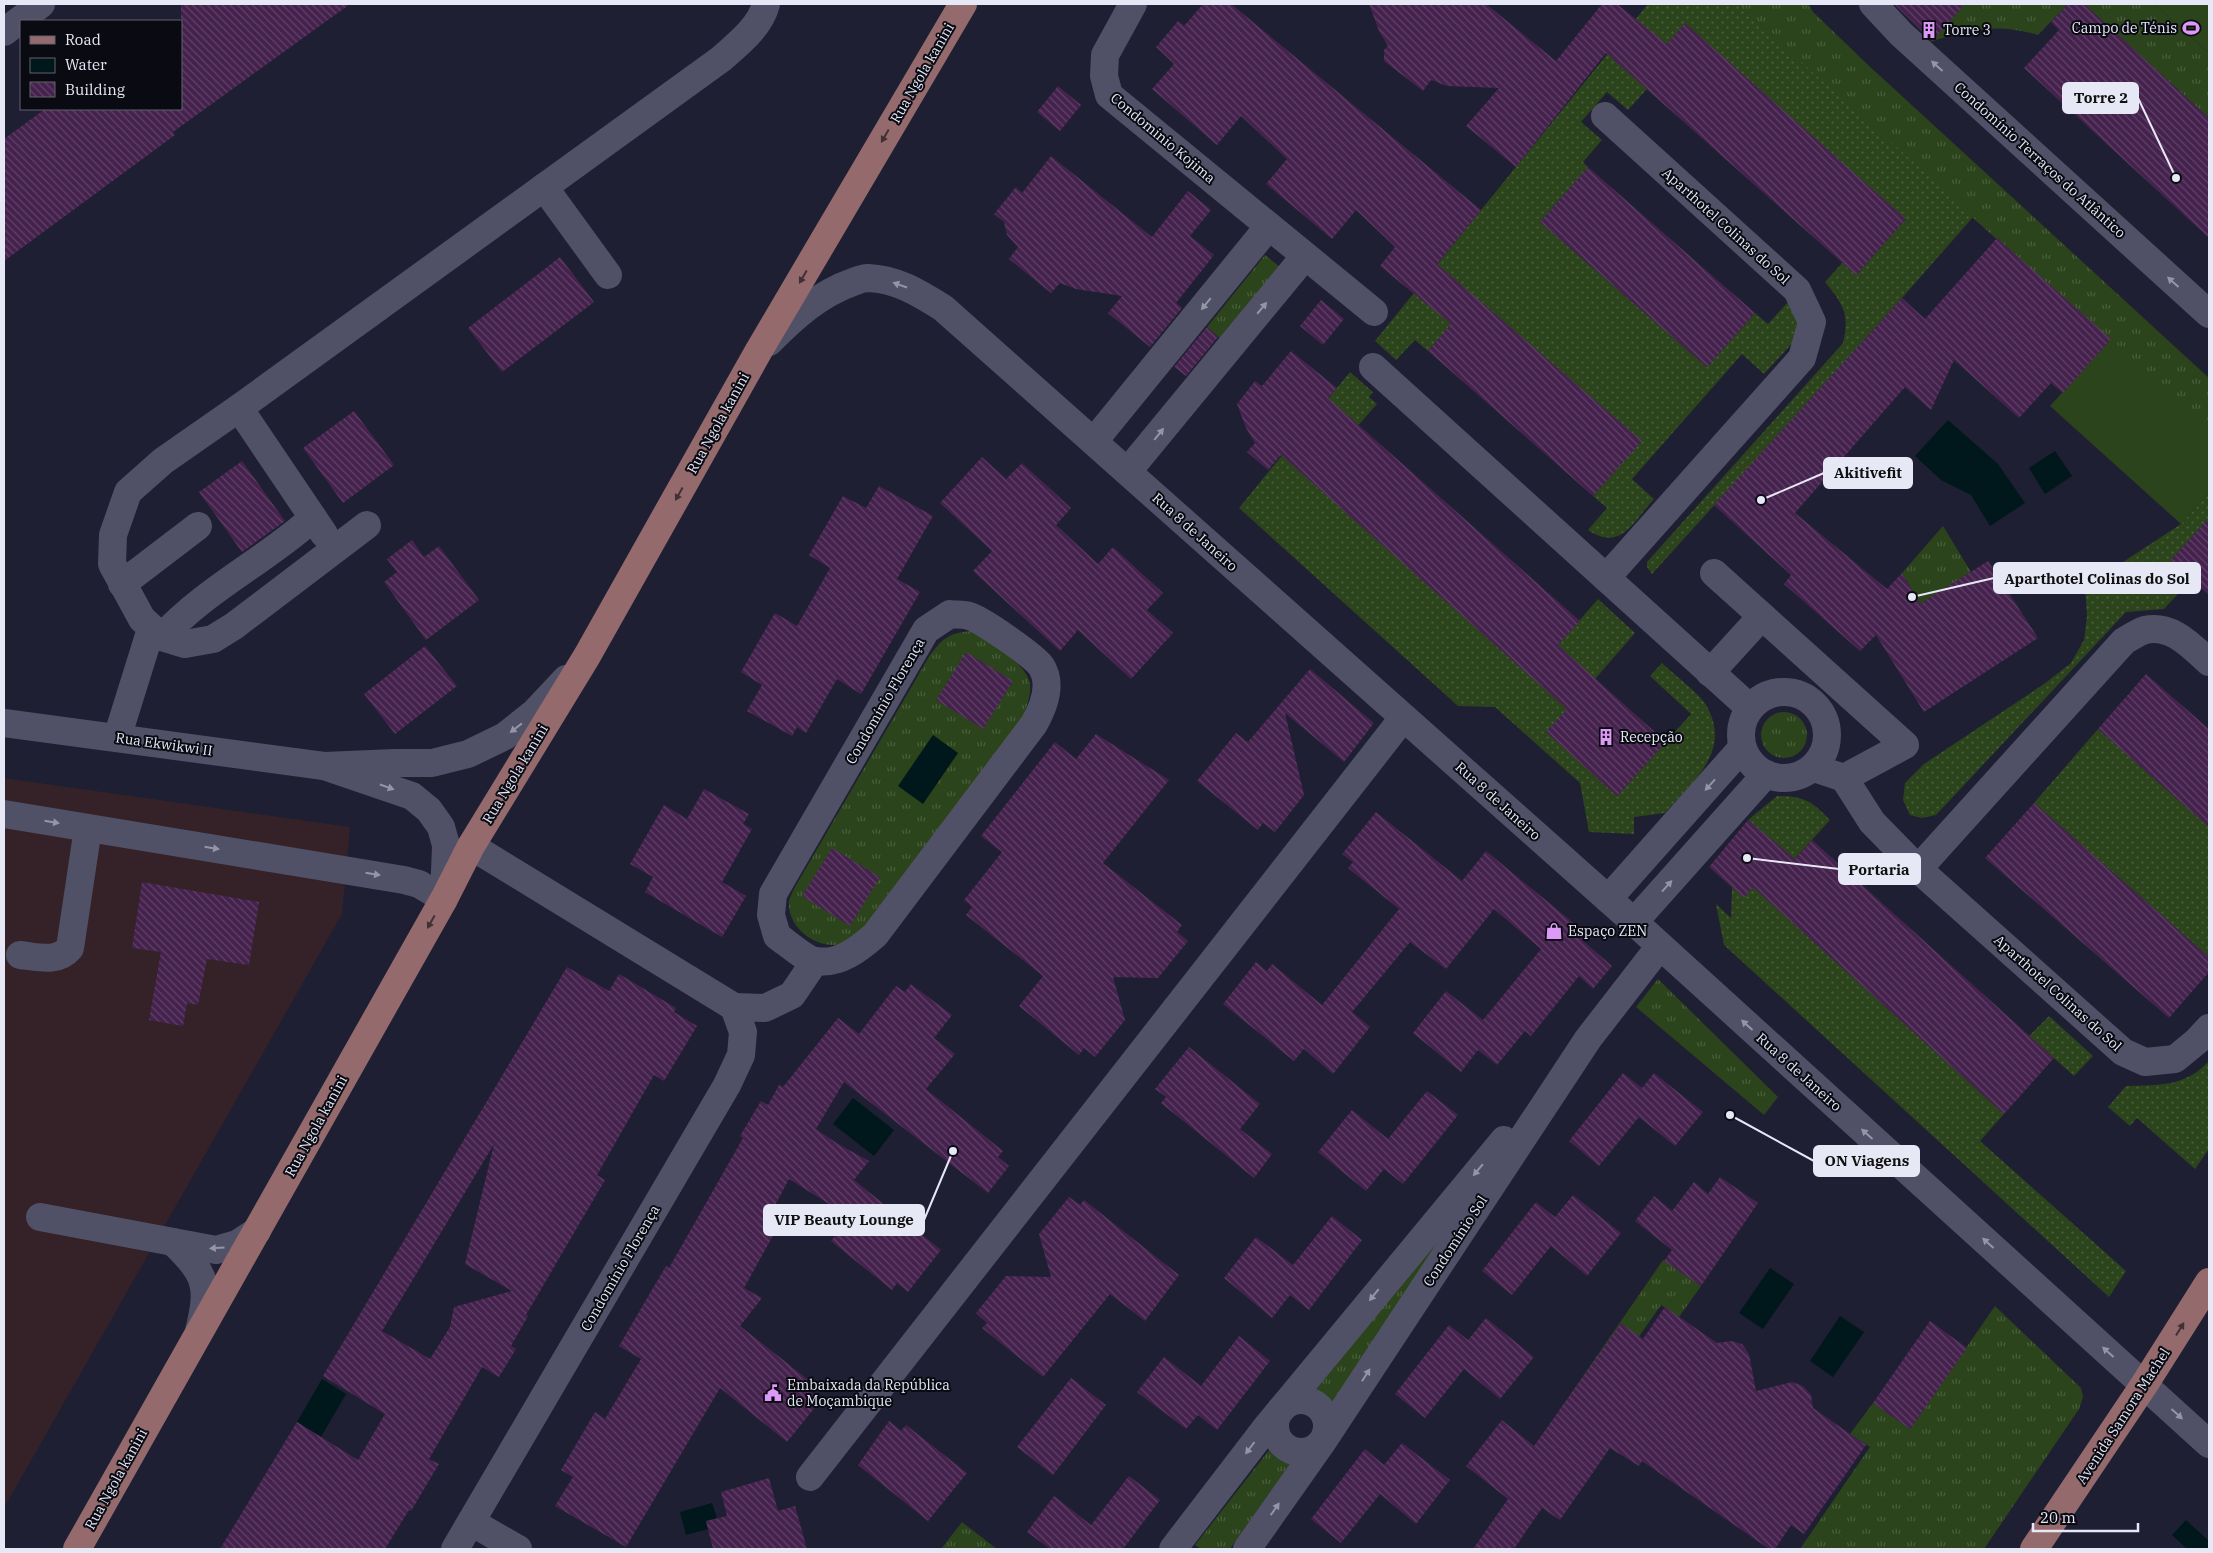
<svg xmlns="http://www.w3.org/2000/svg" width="2213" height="1553" font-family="'IBM Plex Serif',serif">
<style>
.education{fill:#342228}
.grass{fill:url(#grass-tufts)}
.garden{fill:url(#garden-dots)}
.pitch{fill:#2b441b}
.water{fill:#00171b}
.building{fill:url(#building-back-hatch);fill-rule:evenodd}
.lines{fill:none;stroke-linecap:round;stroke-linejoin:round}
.minor{stroke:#505167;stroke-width:28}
.major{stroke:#946a6c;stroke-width:28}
.oneway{fill:#9495a7}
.oneway2{fill:#413036}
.labels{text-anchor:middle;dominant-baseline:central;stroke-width:4;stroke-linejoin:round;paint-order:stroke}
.poi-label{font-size:14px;fill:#e7e8f6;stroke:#090a12;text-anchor:start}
.street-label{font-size:14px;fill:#e7e8f6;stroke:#090a12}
.leader{fill:none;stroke:#e7e8f6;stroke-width:2}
.callout-dot{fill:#e7e8f6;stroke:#090a12;stroke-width:2}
.callout{fill:#e7e8f6;stroke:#e7e8f6;stroke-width:2}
.callout-label{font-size:15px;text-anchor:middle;font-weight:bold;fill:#111}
</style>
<defs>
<pattern id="grass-tufts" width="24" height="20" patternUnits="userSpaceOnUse" patternTransform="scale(1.25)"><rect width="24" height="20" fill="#2b441b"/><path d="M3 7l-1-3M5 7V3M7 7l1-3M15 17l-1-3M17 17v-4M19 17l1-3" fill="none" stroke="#4a5f3d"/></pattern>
<pattern id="garden-dots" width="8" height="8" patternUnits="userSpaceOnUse" patternTransform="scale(1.25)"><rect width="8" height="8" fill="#2b441b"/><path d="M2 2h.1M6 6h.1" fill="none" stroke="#4a5f3d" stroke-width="1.8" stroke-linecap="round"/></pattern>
<pattern id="building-back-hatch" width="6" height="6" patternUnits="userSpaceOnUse" patternTransform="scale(1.25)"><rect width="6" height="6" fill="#45224d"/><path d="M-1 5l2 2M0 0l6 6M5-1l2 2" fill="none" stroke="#604267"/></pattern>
</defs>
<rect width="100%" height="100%" fill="#1e1f32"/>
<polygon class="education" points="4,778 350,827 342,914 4,1508"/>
<g class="grass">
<polygon points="1735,4 1808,4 1813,12 1867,64 2209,378 2209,430"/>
<path d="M1965 4H2068L2038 35C1997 23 1970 29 1930 42Z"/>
<polygon points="2084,4 2154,4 2209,53 2209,118"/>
<polygon points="1265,255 1280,267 1222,340 1207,327"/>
<polygon points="1943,526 1971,572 1920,604 1902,573"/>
<path d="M971 631C987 642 1021 660 1028 678 1034 691 1026 707 1022 720L854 940C848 942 841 945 835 945 812 946 787 926 789 901 790 897 793 891 795 887L930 655C943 638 949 633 971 631Z"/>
<circle cx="1784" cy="735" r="23"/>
<polygon points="1658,979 1778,1097 1764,1115 1636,1007"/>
<polygon points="1486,1174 1333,1403 1324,1394 1313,1388"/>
<polygon points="1663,1260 1701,1286 1679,1317 1661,1305 1578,1424 1559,1411"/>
<polygon points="1995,1306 2081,1388 2083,1397 2079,1409 1984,1549 1800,1549 1870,1447 1850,1434 1873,1403 1910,1429"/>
<polygon points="1270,1449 1279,1458 1290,1464 1230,1549 1201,1549 1195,1545"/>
<polygon points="962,1522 997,1549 941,1549"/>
</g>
<g class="garden">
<path d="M1648 4H1736L1974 216 1902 298 1652 574 1647 567V562L1843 343C1850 314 1843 304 1825 282L1843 262 1857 274 1906 219 1647 89 1628 110 1607 92 1581 122 1602 140 1583 162 1588 167 1540 222 1707 367 1755 313 1768 324 1788 302 1797 313 1798 337 1764 374 1742 354 1632 479 1654 499C1633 522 1621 552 1588 530L1607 508 1593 496 1641 441 1475 297 1428 351 1415 340 1396 360 1375 341Z"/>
<path d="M1350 372 1373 392 1369 397 1377 404 1310 480 1531 676 1598 599 1635 633 1595 679 1617 796 1691 714 1650 676 1662 663C1673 674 1699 693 1706 705 1733 751 1693 781 1665 813L1634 817V834L1589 832 1580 783 1495 707 1458 706 1239 508Z"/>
<polygon points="2209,493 2209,518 2171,560 2192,579 2164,609 2126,612 1936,815 1922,818 1910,815 1903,800 1905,783 1924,764 2044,684 2071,663 2084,640 2087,616 2085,587 2181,524"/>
<polygon points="2098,729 2209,827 2209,957 2034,803"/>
<path d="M1777 796C1803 796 1811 800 1830 820L1762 895 2004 1114 1980 1141 2126 1271 2109 1297 1724 945 1716 904 1731 918 1732 887 1744 897 1784 850 1748 820Z"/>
<polygon points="2049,1016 2093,1056 2074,1076 2029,1036"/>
<path d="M2209 1061V1149L2195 1169 2137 1118 2130 1126 2108 1107 2126 1086C2159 1085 2185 1087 2209 1061Z"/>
</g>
<g class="pitch">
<polygon points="2154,4 2209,4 2209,53"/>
<polygon points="2111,339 2209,428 2209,493 2181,524 2050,406"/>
</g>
<g class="water">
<polygon points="1948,420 1998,464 2025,503 1990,526 1971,495 1941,480 1915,456"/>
<polygon points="2055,451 2072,476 2045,494 2029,468"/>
<polygon points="933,735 958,753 923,804 898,786"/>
<polygon points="853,1098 894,1130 874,1156 833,1124"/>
<polygon points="1770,1268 1794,1284 1763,1329 1739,1313"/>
<polygon points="1840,1316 1864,1332 1833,1377 1810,1361"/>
<polygon points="322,1379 346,1394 321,1437 297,1422"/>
<polygon points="712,1503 717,1518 706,1521 708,1529 686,1535 680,1512"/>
<polygon points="2186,1520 2209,1541 2209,1549 2187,1549 2172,1535"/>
</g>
<g class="building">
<polygon points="181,4 350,4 173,132 175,135 4,261 4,139 45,109 181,109"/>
<polygon points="1203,4 1231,4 1481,210 1437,264 1642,441 1593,496 1428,351 1451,324 1380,266 1395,247 1356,210 1332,239 1266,184 1287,159 1241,116 1217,145 1152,89 1174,64 1156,47 1178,21 1184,26"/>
<polygon points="1369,4 1486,4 1556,61 1602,4 1617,4 1667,44 1685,23 1906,219 1856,275 1606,53 1516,167 1466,126 1499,88 1447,86 1431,80 1423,91 1384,61 1384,50 1388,46 1379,31"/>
<polygon points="1894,4 1965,4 1932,41"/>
<polygon points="2068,4 2084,4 2209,118 2209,238 2024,68 2059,30 2051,22"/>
<polygon points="1058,86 1081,105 1060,131 1037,112"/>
<polygon points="1051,156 1152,237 1188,191 1211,210 1190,236 1214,255 1176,303 1182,308 1150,347 1108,313 1122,296 1076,289 1060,283 1051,293 1009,259 1018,247 1007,235 1004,222 994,214 1016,187 1022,193"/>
<polygon points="1588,167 1755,313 1707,367 1540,222"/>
<polygon points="1997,238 2111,339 2063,393 2051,383 2019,418 1954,360 1931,410 1905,387 1795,513 1887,589 1902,573 1920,604 1988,561 2038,638 1924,712 1876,635 1860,651 1784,584 1791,575 1714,505 1902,298 1925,319"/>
<polygon points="560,257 594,302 502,372 468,328"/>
<polygon points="1321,300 1344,319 1323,345 1300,326"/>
<polygon points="1207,327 1218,337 1186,376 1174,367"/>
<polygon points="1291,351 1337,388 1328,398 1580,621 1558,645 1666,742 1617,796 1546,732 1567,709 1281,455 1268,470 1247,452 1255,443 1246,428 1237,404 1255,381 1262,386"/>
<polygon points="354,411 394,465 343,503 303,448"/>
<polygon points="982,457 1006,479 1022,463 1071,508 1056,525 1098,564 1113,547 1163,593 1147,610 1173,633 1131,679 1078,630 1060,651 973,571 992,551 940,503"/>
<polygon points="242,461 285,521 242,552 199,492"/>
<polygon points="879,486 933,516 897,579 920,592 861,694 837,679 806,733 797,727 792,736 747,711 762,685 741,672 775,613 797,626 830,568 809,555 843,496 866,508"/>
<polygon points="2209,518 2209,595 2171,560"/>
<polygon points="412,540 424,557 439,546 479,600 426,640 384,582 397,572 387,559"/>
<polygon points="425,646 457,686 395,734 364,694"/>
<polygon points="966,652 1013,681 983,729 936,700"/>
<polygon points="1310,669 1374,723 1344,762 1285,713 1304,795 1275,832 1263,823 1258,830 1197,781 1236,733 1248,742"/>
<polygon points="2146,674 2209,729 2209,827 2098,729"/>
<polygon points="1096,734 1169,780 1103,863 1182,925 1177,932 1188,941 1158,978 1113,977 1125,1020 1095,1057 1084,1048 1079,1055 1019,1006 1043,976 966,915 972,907 964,900 1002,852 981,836 1055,742 1076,759"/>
<polygon points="704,789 749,814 743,824 752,829 722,882 746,896 722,937 645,892 653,877 630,864 664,805 687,819"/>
<polygon points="2034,803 2209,957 2209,972 2169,1018 1985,858"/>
<polygon points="1376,812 1462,881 1486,851 1588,935 1583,941 1612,966 1593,989 1579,976 1531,1036 1525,1031 1497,1065 1478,1050 1461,1072 1413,1033 1446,991 1483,1020 1541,949 1494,909 1446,969 1410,942 1352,1012 1370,1027 1333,1074 1304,1049 1294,1061 1223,1004 1256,962 1267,971 1272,964 1322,1005 1399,909 1348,868 1353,862 1342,854"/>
<polygon points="1748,820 1795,859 1812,840 2054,1058 2004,1114 1753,887 1744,898 1709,867"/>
<polygon points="832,848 880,877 850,926 802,896"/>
<polygon points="142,882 259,902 249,965 207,959 198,1005 187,1003 183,1026 149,1020 161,952 132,948"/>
<path d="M567 967 609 991 619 974 676 1008 674 1012 697 1026 664 1081 654 1075 597 1175 605 1180 526 1315 528 1316 511 1346 516 1349 499 1377 482 1367 429 1459 439 1464 411 1511 409 1510 385 1549H220L297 1422 358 1460 385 1414 323 1376ZM494 1144 465 1264 512 1291 454 1307 450 1327 430 1359 382 1331Z"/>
<polygon points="911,984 952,1015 934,1038 955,1054 926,1089 1003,1151 998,1157 1009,1166 988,1193 844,1082 816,1129 838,1144 869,1161 854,1180 941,1250 908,1292 897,1283 892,1290 831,1241 850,1217 789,1179 765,1224 774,1234 744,1288 762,1298 740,1326 816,1386 811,1392 821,1400 787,1442 720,1388 626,1547 555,1506 573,1477 561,1470 595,1412 605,1419 641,1359 619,1346 666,1266 669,1268 743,1138 740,1136 761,1101 768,1105 779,1085 783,1087 838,1018 859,1034 896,986 905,992"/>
<polygon points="1189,1047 1260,1104 1240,1129 1272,1154 1254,1178 1161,1103 1166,1097 1155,1089"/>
<polygon points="1623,1073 1642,1088 1654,1073 1703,1112 1675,1146 1639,1117 1599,1166 1569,1141"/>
<polygon points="1427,1091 1458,1115 1403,1184 1384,1169 1366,1191 1318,1152 1352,1110 1388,1139"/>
<polygon points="1720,1177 1758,1203 1701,1286 1664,1261 1672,1250 1635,1221 1654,1196 1672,1211 1694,1182 1708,1194"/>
<polygon points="1573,1195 1621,1233 1587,1276 1551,1246 1512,1295 1482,1271 1536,1202 1555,1217"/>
<polygon points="1069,1197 1080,1205 1084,1200 1179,1275 1145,1321 1110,1294 1043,1377 982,1328 987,1323 976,1313 1006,1276 1051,1277 1039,1234"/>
<polygon points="1332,1216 1362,1240 1309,1310 1290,1295 1272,1318 1224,1278 1256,1237 1293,1265"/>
<polygon points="1665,1307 1717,1343 1731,1341 1742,1344 1749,1354 1756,1391 1792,1382 1803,1386 1811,1395 1813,1408 1866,1445 1804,1534 1791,1525 1775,1549 1769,1549 1642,1461 1639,1466 1610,1448 1560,1520 1542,1508 1514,1549 1473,1549 1508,1499 1466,1466 1502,1420 1534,1446 1621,1323 1643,1339"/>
<polygon points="1486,1318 1534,1357 1500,1399 1464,1369 1425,1418 1395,1394 1449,1325 1468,1340"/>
<polygon points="1930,1321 1967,1348 1910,1429 1873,1403"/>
<polygon points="1239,1336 1270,1361 1217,1430 1198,1415 1186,1429 1137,1392 1164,1357 1201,1386"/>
<polygon points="1071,1378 1106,1405 1053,1475 1017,1447"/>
<polygon points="889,1421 901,1431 906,1425 967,1473 928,1521 858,1465"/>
<polygon points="1402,1443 1450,1480 1416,1524 1380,1494 1341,1543 1311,1519 1365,1449 1384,1465"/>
<polygon points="1129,1476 1160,1500 1123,1549 1050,1549 1027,1532 1054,1496 1091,1525"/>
<polygon points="769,1478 778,1511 795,1506 807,1549 713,1549 706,1521 727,1516 721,1492"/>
</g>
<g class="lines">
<g class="minor">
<polyline points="1133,4 1105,55 1104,76 1109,95 1374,312"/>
<polyline points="1873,4 1901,34 2209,314"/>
<polyline points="4,32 41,4"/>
<polyline points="1605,116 1797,290 1812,322 1802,358 1606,578"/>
<polyline points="544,187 608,275"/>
<path d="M769 342C794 317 819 294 853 282 858 280 863 278 868 278 897 279 919 293 943 308L1634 922 2209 1444"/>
<polyline points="1373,367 1750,708"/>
<polyline points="239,408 324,534"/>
<polyline points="1094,441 1269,226"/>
<polyline points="1128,471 1305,256"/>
<path d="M367 525 234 626 213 639 185 644 162 637 142 619 112 564 113 535 128 492 163 461 239 408 721 59C739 43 760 27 766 4"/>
<polyline points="1714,573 1905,745 1844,778"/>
<polyline points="122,584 198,526"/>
<path d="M950 614C956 615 963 614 969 616 980 618 1035 657 1041 666 1053 684 1043 708 1034 724L875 935C859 949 839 965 816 961 806 960 786 942 777 936L771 915 773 894 926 630Z"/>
<path d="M162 637C206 589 265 561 313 518"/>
<polyline points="1710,673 1762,616"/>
<circle cx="1784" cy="735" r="43"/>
<polyline points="4,723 324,766 395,763 432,763 468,754 505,736 534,713 566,679"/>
<polyline points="117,738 151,629"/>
<polyline points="1814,768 1844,778 1872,822 1918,869 2123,1052 2145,1062 2175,1059 2197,1041 2209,1028"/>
<polyline points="4,814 404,880 419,884 444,899 446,845 441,827 429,810 412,796 324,766"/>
<polyline points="471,846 734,1007"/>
<path d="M1918 869 2124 641C2130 638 2138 632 2145 630 2172 624 2191 646 2209 662"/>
<polyline points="1608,899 1742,748"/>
<polyline points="1634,922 1766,774"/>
<path d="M20 955C39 957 57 963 70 948L88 828"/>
<polyline points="40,1217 216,1250 237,1244 257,1231"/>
<path d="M173 1242C207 1275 210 1286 199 1331"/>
<circle cx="1301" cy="1426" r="26"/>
<polyline points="810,1477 1403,718"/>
<polyline points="471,1522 518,1549"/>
<polyline points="455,1549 727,1085 741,1055 743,1032 734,1007 765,1008 792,995 815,961"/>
<polyline points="1173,1549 1265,1429 1504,1140"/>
<polyline points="1247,1549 1321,1444 1588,1039 1660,946"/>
</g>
<g class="major">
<polyline points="77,1549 444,899 471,846 587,656 758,352 963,4"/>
<polyline points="2034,1549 2144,1385 2209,1282"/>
</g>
</g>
<defs><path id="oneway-solid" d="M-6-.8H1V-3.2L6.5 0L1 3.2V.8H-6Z" transform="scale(1.25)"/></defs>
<g class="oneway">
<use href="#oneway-solid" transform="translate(1937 66) rotate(-138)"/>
<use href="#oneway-solid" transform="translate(2173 282) rotate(-138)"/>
<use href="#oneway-solid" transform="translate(900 285) rotate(-161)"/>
<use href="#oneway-solid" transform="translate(1206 304) rotate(129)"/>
<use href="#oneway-solid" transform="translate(1262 308) rotate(-50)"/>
<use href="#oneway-solid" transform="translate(1159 434) rotate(-51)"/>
<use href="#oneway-solid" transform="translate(516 728) rotate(142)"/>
<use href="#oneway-solid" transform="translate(1710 785) rotate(132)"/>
<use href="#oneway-solid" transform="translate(387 787) rotate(19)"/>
<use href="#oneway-solid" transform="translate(52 822) rotate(9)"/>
<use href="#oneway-solid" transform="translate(212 848) rotate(9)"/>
<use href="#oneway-solid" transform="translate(373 874) rotate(9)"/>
<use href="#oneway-solid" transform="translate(1667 886) rotate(-48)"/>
<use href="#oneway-solid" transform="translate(1747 1025) rotate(-138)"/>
<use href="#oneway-solid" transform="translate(1867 1134) rotate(-138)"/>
<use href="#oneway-solid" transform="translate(1478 1170) rotate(130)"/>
<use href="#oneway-solid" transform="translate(1988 1243) rotate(-138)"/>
<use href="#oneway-solid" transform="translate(217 1248) rotate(176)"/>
<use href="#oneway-solid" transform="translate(1374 1295) rotate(129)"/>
<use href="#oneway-solid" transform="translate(2108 1352) rotate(-138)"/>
<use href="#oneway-solid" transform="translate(1366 1375) rotate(-57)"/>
<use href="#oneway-solid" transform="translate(2177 1414) rotate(42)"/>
<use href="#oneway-solid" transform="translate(1250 1448) rotate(127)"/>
<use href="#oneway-solid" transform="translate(1275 1509) rotate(-55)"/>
</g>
<g class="oneway2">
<use href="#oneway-solid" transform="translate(885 136) rotate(120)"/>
<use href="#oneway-solid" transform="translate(803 277) rotate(120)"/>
<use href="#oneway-solid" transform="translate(679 494) rotate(119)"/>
<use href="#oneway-solid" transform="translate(431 922) rotate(119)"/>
<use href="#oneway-solid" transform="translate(2180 1329) rotate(-58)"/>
</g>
<defs>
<g id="stadium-bare" transform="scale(1.35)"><path d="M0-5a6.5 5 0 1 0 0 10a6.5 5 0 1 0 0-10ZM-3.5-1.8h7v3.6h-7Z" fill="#dc99f5" stroke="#090a12" stroke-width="2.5" paint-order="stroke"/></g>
<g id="building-bare" transform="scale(1.35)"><path d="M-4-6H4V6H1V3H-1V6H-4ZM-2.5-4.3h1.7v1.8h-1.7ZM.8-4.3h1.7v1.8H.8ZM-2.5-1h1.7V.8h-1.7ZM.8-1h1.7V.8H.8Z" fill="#dc99f5" stroke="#090a12" stroke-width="2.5" paint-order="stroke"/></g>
<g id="shop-bare" transform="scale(1.35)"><path d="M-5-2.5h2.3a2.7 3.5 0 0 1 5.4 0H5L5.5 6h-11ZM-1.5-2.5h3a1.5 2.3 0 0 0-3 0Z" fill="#dc99f5" stroke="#090a12" stroke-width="2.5" paint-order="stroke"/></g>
<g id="civic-bare" transform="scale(1.35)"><path d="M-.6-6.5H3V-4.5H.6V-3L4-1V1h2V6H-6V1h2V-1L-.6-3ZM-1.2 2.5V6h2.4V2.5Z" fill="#dc99f5" stroke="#090a12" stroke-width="2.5" paint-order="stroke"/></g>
</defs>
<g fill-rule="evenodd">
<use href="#stadium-bare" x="2191" y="28"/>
<use href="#building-bare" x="1929" y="30"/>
<use href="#building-bare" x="1606" y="737"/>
<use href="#shop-bare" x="1554" y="931"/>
<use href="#civic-bare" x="773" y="1393"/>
</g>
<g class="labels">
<g class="poi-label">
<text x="2177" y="28" text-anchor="end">Campo de Ténis</text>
<text x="1943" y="30">Torre 3</text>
<text x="1620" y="737">Recepção</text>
<text x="1568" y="931">Espaço ZEN</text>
<text x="787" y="1385">Embaixada da República<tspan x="787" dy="16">de Moçambique</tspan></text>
</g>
<g class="street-label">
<text transform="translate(922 73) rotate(-60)">Rua Ngola kanini</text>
<text transform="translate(1163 138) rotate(40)">Condominio Kojima</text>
<text transform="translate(2040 160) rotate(42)">Condomínio Terraços do Atlântico</text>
<text transform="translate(1726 226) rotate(42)">Aparthotel Colinas do Sol</text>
<text transform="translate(718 423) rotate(-61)">Rua Ngola kanini</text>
<text transform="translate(1195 532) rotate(42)">Rua 8 de Janeiro</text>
<text transform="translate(885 701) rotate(-60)">Condomínio Florença</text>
<text transform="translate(164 744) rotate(8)">Rua Ekwikwi II</text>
<text transform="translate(515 774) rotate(-59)">Rua Ngola kanini</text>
<text transform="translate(1498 801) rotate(42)">Rua 8 de Janeiro</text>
<text transform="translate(2058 993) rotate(42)">Aparthotel Colinas do Sol</text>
<text transform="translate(1799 1072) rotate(42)">Rua 8 de Janeiro</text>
<text transform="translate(316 1126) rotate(-61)">Rua Ngola kanini</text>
<text transform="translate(1455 1241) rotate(-57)">Condomínio Sol</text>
<text transform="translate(620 1268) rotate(-60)">Condomínio Florença</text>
<text transform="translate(2123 1416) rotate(-57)">Avenida Samora Machel</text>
<text transform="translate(116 1479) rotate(-61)">Rua Ngola kanini</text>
</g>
</g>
<path class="leader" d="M2176 178L2138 98M1761 500L1824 473M1912 597L1994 578M1747 858L1839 869M1730 1115L1814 1161M953 1151L924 1220"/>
<g class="callout-dot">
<circle cx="2176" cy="178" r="5"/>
<circle cx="1761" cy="500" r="5"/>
<circle cx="1912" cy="597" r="5"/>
<circle cx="1747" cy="858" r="5"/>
<circle cx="1730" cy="1115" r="5"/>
<circle cx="953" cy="1151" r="5"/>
</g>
<g class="callout">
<rect x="2063" y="83" width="75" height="30" rx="5"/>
<rect x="1824" y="458" width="88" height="30" rx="5"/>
<rect x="1994" y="563" width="206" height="30" rx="5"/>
<rect x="1839" y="854" width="81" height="30" rx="5"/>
<rect x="1814" y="1146" width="105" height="30" rx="5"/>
<rect x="764" y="1205" width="160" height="30" rx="5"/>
</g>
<g class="callout-label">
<text x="2101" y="103">Torre 2</text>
<text x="1868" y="478">Akitivefit</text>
<text x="2097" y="584">Aparthotel Colinas do Sol</text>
<text x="1879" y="875">Portaria</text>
<text x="1867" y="1166">ON Viagens</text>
<text x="844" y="1225">VIP Beauty Lounge</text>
</g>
<rect width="2213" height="1553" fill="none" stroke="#e7e8f6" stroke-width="10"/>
<rect x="20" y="20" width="162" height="90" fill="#090a12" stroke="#62636d"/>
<rect x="30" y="36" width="25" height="8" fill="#946a6c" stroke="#62636d"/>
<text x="65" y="45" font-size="15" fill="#e7e8f6">Road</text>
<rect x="30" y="58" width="25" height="15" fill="#00171b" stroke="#62636d"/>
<text x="65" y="70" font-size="15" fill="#e7e8f6">Water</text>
<rect x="30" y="82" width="25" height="15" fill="url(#building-back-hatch)" stroke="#62636d"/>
<text x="65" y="95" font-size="15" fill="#e7e8f6">Building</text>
<path d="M2033 1523v8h105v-8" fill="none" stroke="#e7e8f6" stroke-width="2.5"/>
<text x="2040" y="1523" font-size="15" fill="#e7e8f6" stroke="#090a12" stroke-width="4" paint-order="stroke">20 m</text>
</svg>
